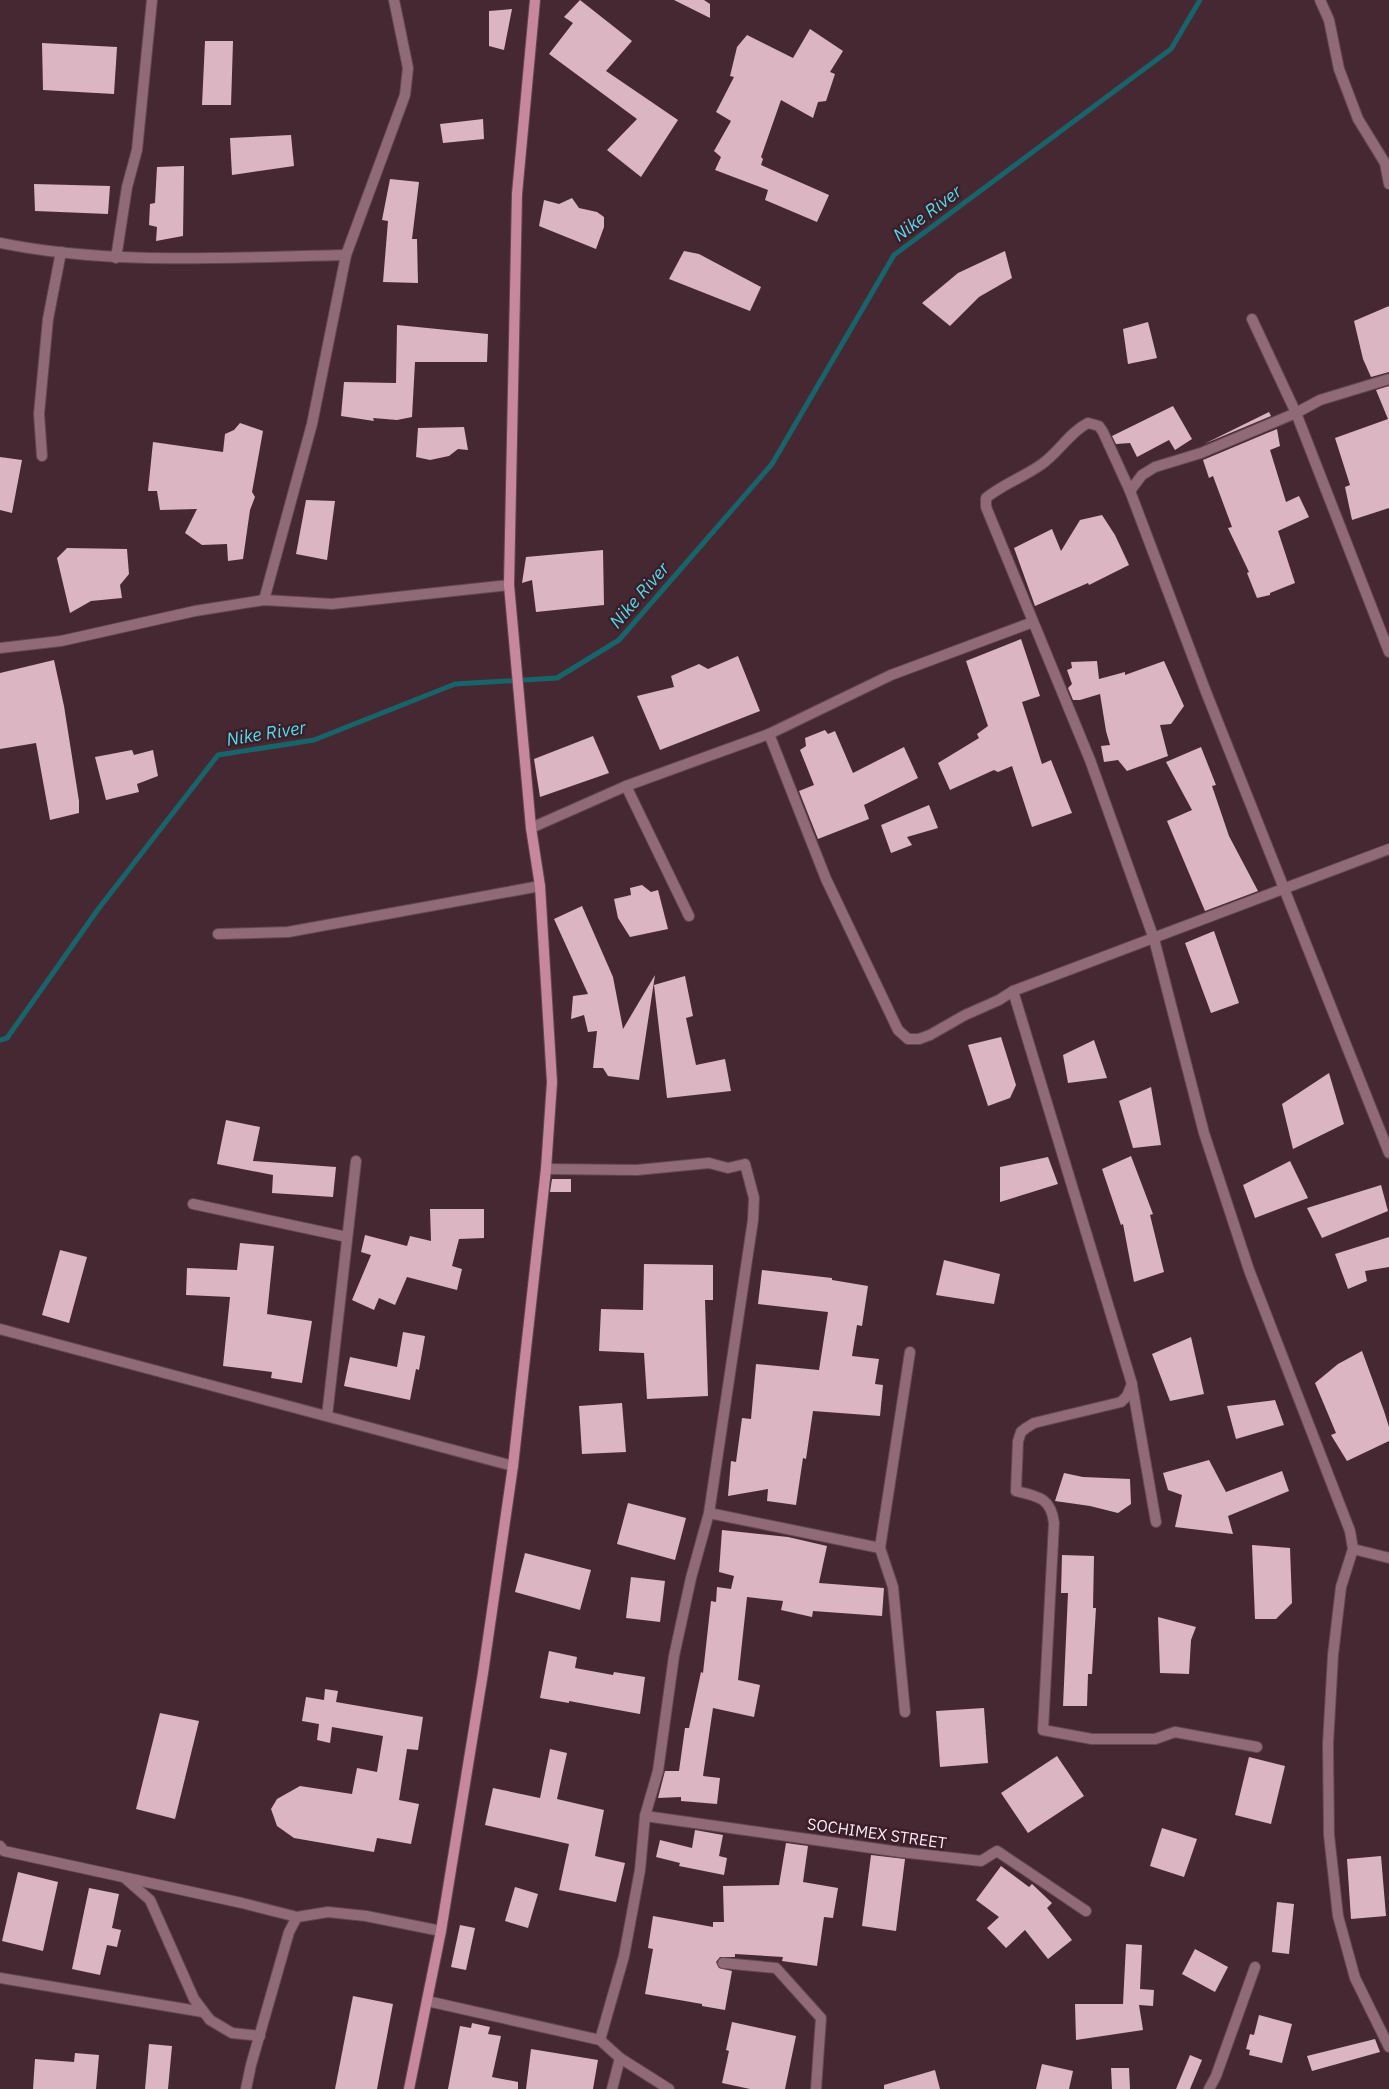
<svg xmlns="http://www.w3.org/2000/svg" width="1389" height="2089" font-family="'IBM Plex Sans',sans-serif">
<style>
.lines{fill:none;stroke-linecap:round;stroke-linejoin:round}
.stream{stroke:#17646b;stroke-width:5}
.building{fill:#dbb5c1}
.minor-casing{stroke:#634751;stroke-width:12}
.secondary-casing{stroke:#634751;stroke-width:12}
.minor{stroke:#916a77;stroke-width:10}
.secondary{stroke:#c7889e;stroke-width:10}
.labels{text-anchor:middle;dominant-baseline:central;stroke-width:5;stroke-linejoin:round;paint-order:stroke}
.street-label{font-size:16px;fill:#feeaf0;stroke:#3b1e29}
.water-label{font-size:18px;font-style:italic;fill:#51ddea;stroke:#3b1e29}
</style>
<rect width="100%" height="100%" fill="#462833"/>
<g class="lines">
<polyline class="stream" points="0,1040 7,1038 99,908 218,755 314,740 455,684 557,678 619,640 772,464 894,255 1171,49 1200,0"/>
</g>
<g class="building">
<polygon points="580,0 632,41 606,71 678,120 641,177 607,150 637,119 549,54 573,23 564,17"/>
<polygon points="674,0 704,0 710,4 710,18"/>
<polygon points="512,9 504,50 489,46 489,11"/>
<polygon points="810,29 843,51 830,72 835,74 826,101 818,102 813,118 781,100 761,157 763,159 761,165 829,195 817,222 765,200 768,190 715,170 721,157 714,151 731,121 716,112 734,77 730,76 737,47 747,35 793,58"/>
<polygon points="205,41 233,41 231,105 202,105"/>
<polygon points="42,43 117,47 114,94 43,90"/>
<polygon points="483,119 484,139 443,143 440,124"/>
<polygon points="291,135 294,166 232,175 230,138"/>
<polygon points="184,166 183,236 156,241 157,227 149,225 150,204 155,203 157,167"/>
<polygon points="390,179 419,182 412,239 417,239 418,283 383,282 388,221 382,220"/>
<polygon points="34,184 110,186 108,214 35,211"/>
<polygon points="572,198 579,208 597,212 604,217 604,227 596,249 539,226 544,200 559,204"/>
<polygon points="684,251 699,254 761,287 750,311 669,279"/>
<polygon points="1005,251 1012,278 979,297 950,326 922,303 958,273"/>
<polygon points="1389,306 1389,372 1371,377 1363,359 1354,321"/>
<polygon points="1148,322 1157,358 1128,364 1123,329"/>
<polygon points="397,325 488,334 487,362 415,362 412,417 397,420 373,418 374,421 341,416 344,382 396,383"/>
<polygon points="1389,386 1389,508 1352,520 1345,487 1350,485 1335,438 1388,419 1376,390"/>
<polygon points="1173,406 1192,439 1175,450 1169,440 1137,457 1130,443 1116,444 1112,436"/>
<polygon points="1269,412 1271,416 1204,444"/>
<polygon points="240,423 263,431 252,492 255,497 250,510 243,559 228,561 227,544 202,545 185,533 197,509 160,510 157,491 148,491 153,442 223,452 225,434 234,430"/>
<polygon points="464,427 468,450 458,449 449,456 430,460 416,457 418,428"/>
<polygon points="1277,429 1280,446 1270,450 1286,502 1299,496 1309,517 1278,531 1295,583 1270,593 1270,595 1257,598 1247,573 1249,572 1228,528 1232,527 1213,476 1209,478 1203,460"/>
<polygon points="0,457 22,460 12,513 0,510"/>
<polygon points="306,500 335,501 327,560 296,554"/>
<polygon points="1102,515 1115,535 1129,565 1089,585 1088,583 1035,606 1014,548 1052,529 1061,551 1080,520"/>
<polygon points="67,548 127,549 129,574 120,585 122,598 91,601 70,613 57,558"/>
<polygon points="603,550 604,605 536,612 532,580 522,583 526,557"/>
<polygon points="1021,639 1040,696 1022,702 1042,764 1051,760 1072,813 1032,827 1012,766 998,772 994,770 950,790 938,763 979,738 977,734 988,726 966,661"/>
<polygon points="738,656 760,711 660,750 637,696 674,687 671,676 699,664 708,669"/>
<polygon points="54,660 64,706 79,801 79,813 50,820 36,743 0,749 0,673"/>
<polygon points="1097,661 1099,679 1125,672 1125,675 1164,661 1184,706 1171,724 1160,725 1168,756 1127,771 1118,760 1104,762 1101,746 1110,745 1106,731 1100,694 1080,700 1073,700 1068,688 1072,684 1067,670 1072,668 1071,662"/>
<polygon points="825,730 828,734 835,731 853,773 904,747 918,778 864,805 869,819 818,839 799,791 814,785 800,750 806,746 805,738"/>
<polygon points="593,736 609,773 540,797 534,759"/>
<polygon points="1201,747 1216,785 1212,786 1229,836 1258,891 1205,911 1167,821 1192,810 1166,762"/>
<polygon points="132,750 134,755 153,750 158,776 137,784 139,792 106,800 95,757"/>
<polygon points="929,805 938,828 907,837 912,845 891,853 881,825"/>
<polygon points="642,885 651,892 658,890 668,929 630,937 618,918 614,899 631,895 630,888"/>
<polygon points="582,906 613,977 623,1029 655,975 639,1080 608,1076 603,1068 593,1068 597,1031 588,1032 584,1015 571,1019 573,996 588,994 554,919"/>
<polygon points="1214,931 1239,1003 1211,1013 1185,943"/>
<polygon points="685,976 693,1016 686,1018 696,1065 725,1059 731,1091 667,1098 654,985"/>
<polygon points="1001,1037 1016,1085 1010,1098 988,1106 968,1045"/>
<polygon points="1094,1040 1107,1078 1068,1083 1063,1055"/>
<polygon points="1329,1073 1344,1124 1293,1149 1282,1104"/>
<polygon points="1151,1087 1161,1145 1133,1148 1119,1101"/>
<polygon points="226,1120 260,1127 253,1161 336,1167 333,1197 272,1193 273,1175 217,1164"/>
<polygon points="1131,1156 1153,1214 1150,1215 1164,1272 1134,1282 1123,1224 1121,1225 1102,1169"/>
<polygon points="1048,1157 1058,1184 1000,1202 1000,1167"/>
<polygon points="1290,1161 1308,1198 1255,1218 1243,1185"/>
<polygon points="552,1179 571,1179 571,1192 550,1192"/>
<polygon points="1381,1185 1388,1211 1322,1238 1307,1208"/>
<polygon points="430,1209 484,1209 484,1238 459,1239 452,1266 462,1269 457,1290 407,1277 395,1305 379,1298 374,1310 352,1300 371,1255 361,1252 365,1235 407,1246 410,1236 431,1241"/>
<polygon points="1389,1237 1389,1267 1365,1271 1367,1281 1348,1289 1335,1254"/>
<polygon points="240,1243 274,1246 267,1314 312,1321 302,1383 271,1378 272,1372 223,1366 230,1297 186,1295 187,1268 237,1270"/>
<polygon points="60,1250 87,1257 69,1323 42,1315"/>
<polygon points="944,1260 1000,1274 994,1304 936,1295"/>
<polygon points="644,1264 713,1265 713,1300 705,1300 708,1396 647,1399 644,1353 599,1351 601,1309 643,1310"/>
<polygon points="762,1270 832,1278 832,1280 868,1286 862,1326 857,1325 852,1356 879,1359 875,1384 883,1385 880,1416 813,1411 806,1459 803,1458 796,1505 767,1501 768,1489 728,1496 731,1461 736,1462 742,1418 751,1419 756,1364 819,1370 828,1312 758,1304"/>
<polygon points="403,1332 425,1336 419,1370 416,1369 410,1400 344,1386 350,1357 397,1367"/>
<polygon points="1191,1337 1204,1394 1170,1401 1152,1354"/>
<polygon points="1362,1351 1384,1411 1389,1427 1389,1441 1347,1461 1331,1435 1336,1433 1315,1383 1338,1364"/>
<polygon points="1275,1400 1284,1425 1236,1439 1227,1406"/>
<polygon points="622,1403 626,1452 582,1454 579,1406"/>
<polygon points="1209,1460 1226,1492 1282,1471 1289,1491 1228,1516 1233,1534 1175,1527 1182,1495 1168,1490 1163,1473"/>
<polygon points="1064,1473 1083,1477 1130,1479 1131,1504 1118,1513 1090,1506 1055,1501"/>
<polygon points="628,1503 686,1518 675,1560 617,1544"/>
<polygon points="722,1530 788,1537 827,1546 819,1583 884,1588 882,1616 813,1611 812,1617 781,1610 783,1601 747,1597 738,1680 760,1685 754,1717 713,1708 703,1776 720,1778 717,1804 681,1801 681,1797 658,1798 665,1771 679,1771 685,1728 689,1728 701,1672 703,1673 711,1601 716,1602 717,1587 731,1589 734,1576 719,1572"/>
<polygon points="1252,1545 1290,1548 1292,1603 1276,1619 1255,1619"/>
<polygon points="525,1553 591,1570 580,1610 515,1592"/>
<polygon points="1062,1555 1094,1556 1093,1608 1096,1608 1092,1674 1088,1674 1087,1706 1063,1706 1068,1593 1061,1593"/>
<polygon points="631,1577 665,1581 660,1622 626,1618"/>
<polygon points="1158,1617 1196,1627 1191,1640 1189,1674 1160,1673"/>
<polygon points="549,1651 577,1657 575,1668 613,1675 614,1672 645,1677 640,1714 569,1701 569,1703 540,1698"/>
<polygon points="325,1689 338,1691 336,1702 423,1717 418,1750 407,1749 399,1800 419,1804 411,1844 377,1838 374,1852 294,1838 277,1826 271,1809 277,1799 300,1786 352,1794 357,1768 377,1772 383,1736 332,1727 330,1743 317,1740 319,1724 302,1721 306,1697 324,1700"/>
<polygon points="984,1708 988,1763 940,1767 936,1711"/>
<polygon points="160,1713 199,1721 175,1819 136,1809"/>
<polygon points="550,1749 567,1753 557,1799 604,1810 595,1856 625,1863 616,1902 559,1890 569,1844 485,1825 493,1788 540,1798"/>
<polygon points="1057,1756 1084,1796 1028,1833 1001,1793"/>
<polygon points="1249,1757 1285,1766 1271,1824 1235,1815"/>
<polygon points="1162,1828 1197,1839 1184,1877 1150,1866"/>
<polygon points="695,1830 723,1835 719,1856 727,1858 724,1875 679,1866 680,1863 656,1857 660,1840 692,1848"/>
<polygon points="786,1843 808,1846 803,1882 838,1888 833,1918 824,1917 817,1966 782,1961 783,1957 735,1954 735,1957 720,1957 716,1962 719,1968 732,1971 725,2010 702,2006 702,2004 645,1994 653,1949 648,1948 653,1916 713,1927 713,1922 724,1922 723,1886 779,1885"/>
<polygon points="871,1855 905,1859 896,1931 862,1926"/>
<polygon points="1381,1856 1386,1916 1351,1919 1347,1859"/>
<polygon points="1001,1866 1029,1887 1032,1884 1052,1903 1047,1908 1072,1940 1048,1959 1025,1930 1006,1948 987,1928 999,1917 976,1900"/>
<polygon points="18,1872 58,1882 43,1951 2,1941"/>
<polygon points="515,1887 538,1894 528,1928 505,1921"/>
<polygon points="89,1888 119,1894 112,1928 121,1930 117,1947 107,1945 100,1975 72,1969"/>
<polygon points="1277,1902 1294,1904 1289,1954 1272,1952"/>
<polygon points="460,1925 475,1928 466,1970 451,1967"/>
<polygon points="1126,1944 1142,1945 1140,1989 1154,1990 1153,2006 1139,2005 1143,2030 1076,2040 1075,2004 1123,2004"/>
<polygon points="1195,1949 1228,1967 1215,1992 1182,1974"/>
<polygon points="353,1996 393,2004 377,2089 335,2089"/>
<polygon points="1259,2015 1292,2024 1282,2063 1249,2055 1250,2050 1246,2049 1250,2034 1254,2035"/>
<polygon points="732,2022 796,2036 785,2089 750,2089 722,2083 729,2051 726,2050"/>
<polygon points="472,2023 490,2027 488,2034 501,2036 492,2077 518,2082 518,2089 448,2089 460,2026 471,2028"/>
<polygon points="1375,2039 1380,2052 1312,2071 1307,2056"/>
<polygon points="149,2044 172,2046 168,2089 145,2089"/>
<polygon points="531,2049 598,2060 593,2089 526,2089"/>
<polygon points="75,2053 99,2055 96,2089 33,2089 35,2059 74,2062"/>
<polygon points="1190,2055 1202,2060 1190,2089 1176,2089"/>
<polygon points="1042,2064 1073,2071 1069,2089 1036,2089"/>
<polygon points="1111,2068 1129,2068 1130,2089 1112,2089"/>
<polygon points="935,2070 940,2089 884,2089 884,2085"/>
</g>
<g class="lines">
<g class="minor-casing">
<g id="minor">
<polyline points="1320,0 1329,20 1339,69 1358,119 1385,163 1389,184"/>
<path d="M0 243C113 266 231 257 346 255"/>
<polyline points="116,258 127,187 137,150 152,0"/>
<polyline points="1252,319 1296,413 1389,652"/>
<polyline points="42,456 39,414 48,319 61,252"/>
<polyline points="1130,491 1142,475 1155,467 1201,453 1296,413 1320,400 1389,379"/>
<polyline points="264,600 312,424 346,255 405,95 408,68 394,0"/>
<polyline points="0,648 61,641 195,611 264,600 332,604 509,585"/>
<polyline points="769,734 826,879 898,1030 908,1039 919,1039 930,1035 965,1015 999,1000 1013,991 1389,849"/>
<polyline points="626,786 689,916"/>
<polyline points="531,828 626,786 769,734 891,675 1033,622"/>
<polyline points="218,934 288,932 540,886"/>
<path d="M1013 991 1132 1384 1127 1396 1121 1402 1034 1423 1026 1428 1021 1432 1018 1441 1016 1491C1038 1496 1051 1498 1054 1523L1043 1730 1092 1739H1155L1175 1732 1257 1747"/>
<path d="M1389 1153 1206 692 1130 491 1103 432 1099 426 1088 423C1070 432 1059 452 1042 464 1024 477 1003 484 986 498V507L1090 760 1154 939 1204 1133 1249 1270 1350 1531 1353 1549 1341 1587 1333 1655 1328 1744 1329 1835 1338 1916 1355 1978 1389 2047"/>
<polyline points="546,1169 637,1170 709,1163 728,1168 745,1164 754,1198 753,1220 709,1513 691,1578 674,1656 658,1771 645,1816 640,1870 624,1956 600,2040"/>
<polyline points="193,1204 347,1237"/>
<polyline points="0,1329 513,1466"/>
<polyline points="1132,1385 1156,1522"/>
<polyline points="327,1416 356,1161"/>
<polyline points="709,1513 880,1548"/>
<polyline points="1353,1549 1389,1558"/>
<polyline points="905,1712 893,1587 880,1548 910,1352"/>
<polyline points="645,1816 900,1852 981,1861 997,1851 1086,1911"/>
<polyline points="0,1846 4,1851 242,1903 297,1917"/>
<polyline points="126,1879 150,1900 194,1999 210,2020 232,2033 260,2036"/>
<polyline points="723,1963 776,1968 821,2018 816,2089"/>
<polyline points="0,1978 203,2012"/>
<polyline points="427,2001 600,2040 620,2058 669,2089"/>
<polyline points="246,2089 251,2065 289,1932 297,1917 328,1912 366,1916 441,1931"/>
<polyline points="612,2089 620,2058"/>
<polyline points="1209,2089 1216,2076 1255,1967"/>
</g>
</g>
<g class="secondary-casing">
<polyline id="secondary" points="409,2089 441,1931 483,1673 513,1466 546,1169 552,1082 540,886 531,828 509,585 517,194 535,0"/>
</g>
<use href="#minor" class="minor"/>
<use href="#secondary" class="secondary"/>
</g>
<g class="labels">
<g class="street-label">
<text transform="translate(877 1833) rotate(8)">SOCHIMEX STREET</text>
</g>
<g class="water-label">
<text transform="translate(927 213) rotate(-37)">Nike River</text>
<text transform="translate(639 595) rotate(-49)">Nike River</text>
<text transform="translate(266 733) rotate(-9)">Nike River</text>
</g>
</g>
</svg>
